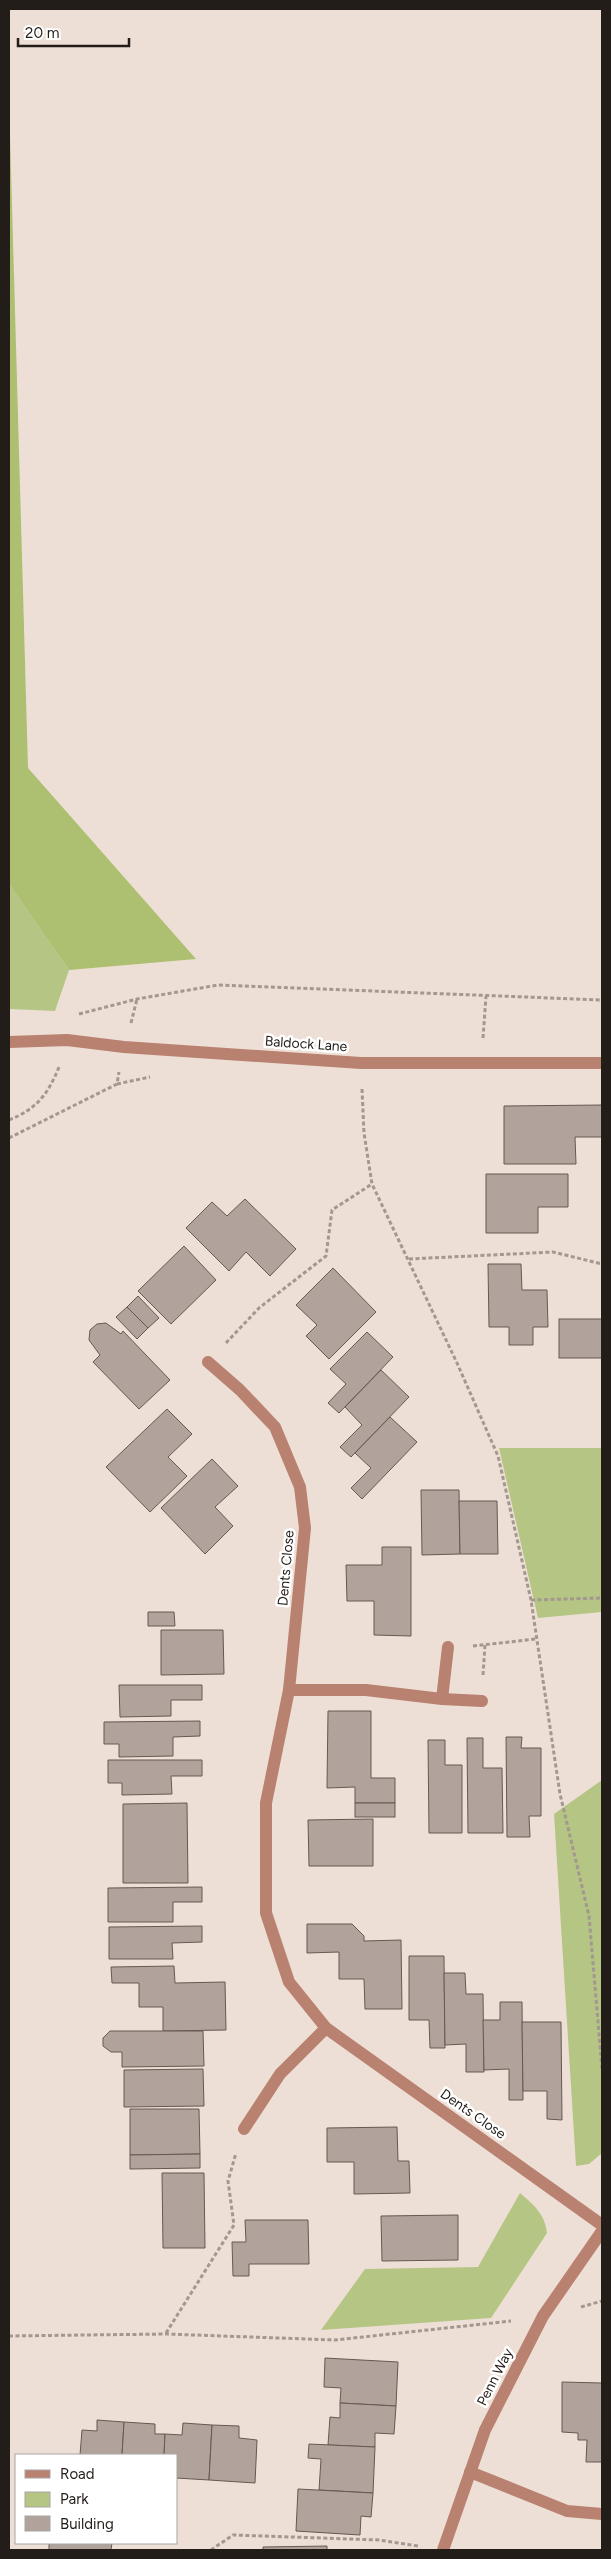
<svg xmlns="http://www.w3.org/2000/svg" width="611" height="2559" font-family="Figtree,sans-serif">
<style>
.green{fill:#b5c584}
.forest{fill:#adbf70}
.building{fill:#b1a29b;stroke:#665952}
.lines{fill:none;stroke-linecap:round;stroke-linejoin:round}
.path{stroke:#a39790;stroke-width:3;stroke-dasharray:4 2.5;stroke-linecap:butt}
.minor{stroke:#b98170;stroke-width:12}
.labels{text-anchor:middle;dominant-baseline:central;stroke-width:5;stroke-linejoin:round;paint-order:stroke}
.street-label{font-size:14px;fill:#231d1a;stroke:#fff}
</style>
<rect width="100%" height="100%" fill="#eedfd6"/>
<g class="green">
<polygon points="9,884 69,970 55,1011 9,1009"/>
<polygon points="499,1448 602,1448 602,1612 538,1618"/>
<polygon points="602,1780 602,2153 589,2164 576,2166 554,1814"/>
<path d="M520 2193C534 2205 545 2214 547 2233L491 2318 321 2330 365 2269 478 2267Z"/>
</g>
<polygon class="forest" points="9,99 28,768 196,959 69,970 9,884"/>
<g class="building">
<polygon points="602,1105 602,1137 575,1137 576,1164 504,1164 504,1106"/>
<polygon points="486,1174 568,1174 568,1207 538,1207 538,1233 486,1233"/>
<polygon points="245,1199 296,1249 270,1276 246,1252 229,1271 186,1228 212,1202 227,1216"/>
<polygon points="184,1246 216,1280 171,1324 138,1291"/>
<polygon points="488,1264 521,1264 522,1290 547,1290 548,1327 533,1327 533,1345 509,1345 509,1327 489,1327"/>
<polygon points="333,1268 376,1312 329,1359 306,1336 317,1325 296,1305"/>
<polygon points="138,1296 159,1318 148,1328 127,1307"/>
<polygon points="127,1307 148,1328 137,1339 116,1317"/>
<rect x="559" y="1319" width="43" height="39"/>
<polygon points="106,1323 121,1334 123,1331 170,1380 139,1409 93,1362 100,1355 89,1340 90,1330 97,1324"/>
<polygon points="367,1332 393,1357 339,1413 328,1403 346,1384 330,1369"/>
<polygon points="381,1370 409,1397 351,1457 340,1447 362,1425 345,1407"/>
<polygon points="167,1409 192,1434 168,1457 187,1476 150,1512 106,1467"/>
<polygon points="390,1417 417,1442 362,1499 351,1488 371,1468 355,1453"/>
<polygon points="212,1459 238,1486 215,1507 233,1526 205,1554 161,1508"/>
<polygon points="421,1490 459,1490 460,1554 422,1555"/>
<polygon points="459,1501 497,1501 498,1554 460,1554"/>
<polygon points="382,1547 411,1547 411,1636 374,1635 374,1601 347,1601 346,1565 382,1565"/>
<polygon points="148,1612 174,1612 175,1626 148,1626"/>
<polygon points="161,1630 223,1630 224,1674 161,1675"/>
<polygon points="119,1685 202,1685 202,1700 171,1700 171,1716 120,1717"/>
<polygon points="328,1711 371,1711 371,1778 395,1778 395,1803 355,1803 355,1787 327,1788"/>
<polygon points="200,1721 200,1736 173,1737 173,1756 119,1757 119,1744 104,1744 104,1722"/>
<polygon points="506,1737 522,1737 521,1748 541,1748 541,1816 529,1816 530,1837 507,1837"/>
<polygon points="467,1738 483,1738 483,1768 502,1768 503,1833 468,1833"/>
<polygon points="428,1740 445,1740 445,1765 462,1765 462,1833 429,1833"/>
<polygon points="108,1760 202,1760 202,1776 171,1776 172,1794 122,1795 122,1783 108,1783"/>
<polygon points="187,1803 188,1883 123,1883 123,1804"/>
<rect x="355" y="1803" width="40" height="14"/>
<polygon points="373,1819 373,1866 309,1866 308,1820"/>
<polygon points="202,1887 202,1902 173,1902 173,1922 108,1922 108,1888"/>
<polygon points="307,1924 352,1924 364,1936 364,1941 401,1940 402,2009 365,2009 364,1979 339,1979 339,1952 307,1953"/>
<polygon points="202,1926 202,1942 172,1943 173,1959 109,1959 109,1927"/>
<polygon points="409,1956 444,1956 445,2048 430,2048 429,2020 409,2020"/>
<polygon points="174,1966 175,1983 225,1982 226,2030 163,2031 163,2007 139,2007 139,1983 112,1983 111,1967"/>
<polygon points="444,1973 465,1973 466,1994 483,1994 484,2072 466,2072 466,2044 445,2045"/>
<polygon points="500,2002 522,2002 523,2100 509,2100 509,2069 484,2070 483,2020 500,2020"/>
<polygon points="522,2022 561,2022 562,2120 547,2119 547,2091 523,2091"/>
<polygon points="110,2031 203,2031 204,2066 122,2067 122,2052 111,2052 103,2046 103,2038"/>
<polygon points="203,2069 204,2106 124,2107 124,2070"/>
<polygon points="130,2109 199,2109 200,2154 130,2155"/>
<polygon points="397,2127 398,2161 409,2161 410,2193 354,2194 354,2162 327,2162 327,2128"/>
<polygon points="200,2154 200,2168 130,2169 130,2155"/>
<polygon points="162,2173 204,2173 205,2248 163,2248"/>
<polygon points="458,2215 458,2260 382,2261 381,2216"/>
<polygon points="245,2220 308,2220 309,2264 249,2264 249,2276 233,2276 232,2242 246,2242"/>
<polygon points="325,2358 398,2362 396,2406 340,2403 341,2388 324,2387"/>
<polygon points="562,2382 602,2383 602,2462 586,2462 587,2440 578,2440 578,2433 562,2432"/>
<polygon points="340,2403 396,2406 394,2434 375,2433 375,2447 328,2445 330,2417 340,2418"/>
<polygon points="97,2420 124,2422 122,2455 80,2455 82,2430 97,2431"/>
<polygon points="124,2422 155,2424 155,2434 165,2434 164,2455 122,2455"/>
<polygon points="183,2423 212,2425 209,2480 176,2478 176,2455 164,2455 165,2434 182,2435"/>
<polygon points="212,2425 239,2426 239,2438 257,2440 255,2483 209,2480"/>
<polygon points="309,2444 375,2447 373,2493 319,2490 321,2459 308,2458"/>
<polygon points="298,2489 373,2493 371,2517 361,2516 360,2535 296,2531"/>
<polygon points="49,2543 112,2543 111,2550 49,2550"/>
<polygon points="327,2546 327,2550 263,2550 263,2547"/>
</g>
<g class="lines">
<g class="path">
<polyline points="79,1014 137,999 218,985 602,1000"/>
<polyline points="131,1023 137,999"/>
<polyline points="483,1038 486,996"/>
<polyline points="117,1084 150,1077"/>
<polyline points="362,1089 364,1133 372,1184 457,1363 498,1456 531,1600 560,1794 589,1916 602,2069"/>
<path d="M9 1120C37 1109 48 1094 59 1067"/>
<polyline points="9,1138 117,1084 119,1072"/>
<polyline points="409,1259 553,1252 602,1264"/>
<polyline points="226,1343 259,1308 326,1256 332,1210 372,1184"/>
<polyline points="531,1600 602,1598"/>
<polyline points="473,1646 536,1639"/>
<polyline points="483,1675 485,1645"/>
<polyline points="581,2307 602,2301"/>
<polyline points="166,2333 234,2225 228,2181 236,2153"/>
<polyline points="9,2336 166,2334 335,2340 511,2321"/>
<polyline points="211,2550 233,2535 379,2540 418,2546"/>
</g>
<g class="minor">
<polyline points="9,1042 67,1040 124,1047 361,1063 602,1063"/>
<polyline points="208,1362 240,1390 275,1427 300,1487 305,1528 289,1690 266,1803 266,1913 289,1982 326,2028 602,2225"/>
<polyline points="289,1690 366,1690 442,1699 482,1701"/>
<polyline points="442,1699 448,1647"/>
<polyline points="244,2129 280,2074 326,2028"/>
<polyline points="470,2472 567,2511 602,2514"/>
<polyline points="443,2550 485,2430 543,2316 602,2231"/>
</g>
</g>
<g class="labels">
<g class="street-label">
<text transform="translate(306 1044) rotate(4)">Baldock Lane</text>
<text transform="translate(286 1568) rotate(-85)">Dents Close</text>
<text transform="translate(473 2114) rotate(35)">Dents Close</text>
<text transform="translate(495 2377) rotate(-63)">Penn Way</text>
</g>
</g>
<rect width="611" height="2559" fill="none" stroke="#231d1a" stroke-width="20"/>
<rect x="15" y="2454" width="162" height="90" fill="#ffffff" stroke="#a7a5a3"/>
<rect x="25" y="2470" width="25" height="8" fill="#b98170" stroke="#a7a5a3"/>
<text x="60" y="2479" font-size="15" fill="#231d1a">Road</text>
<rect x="25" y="2492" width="25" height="15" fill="#b5c584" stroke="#a7a5a3"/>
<text x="60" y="2504" font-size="15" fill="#231d1a">Park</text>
<rect x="25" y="2516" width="25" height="15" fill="#b1a29b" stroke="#a7a5a3"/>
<text x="60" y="2529" font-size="15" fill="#231d1a">Building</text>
<path d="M18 38v8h111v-8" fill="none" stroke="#231d1a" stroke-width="2.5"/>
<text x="25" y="38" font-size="15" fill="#231d1a" stroke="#ffffff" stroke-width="4" paint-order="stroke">20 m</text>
</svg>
